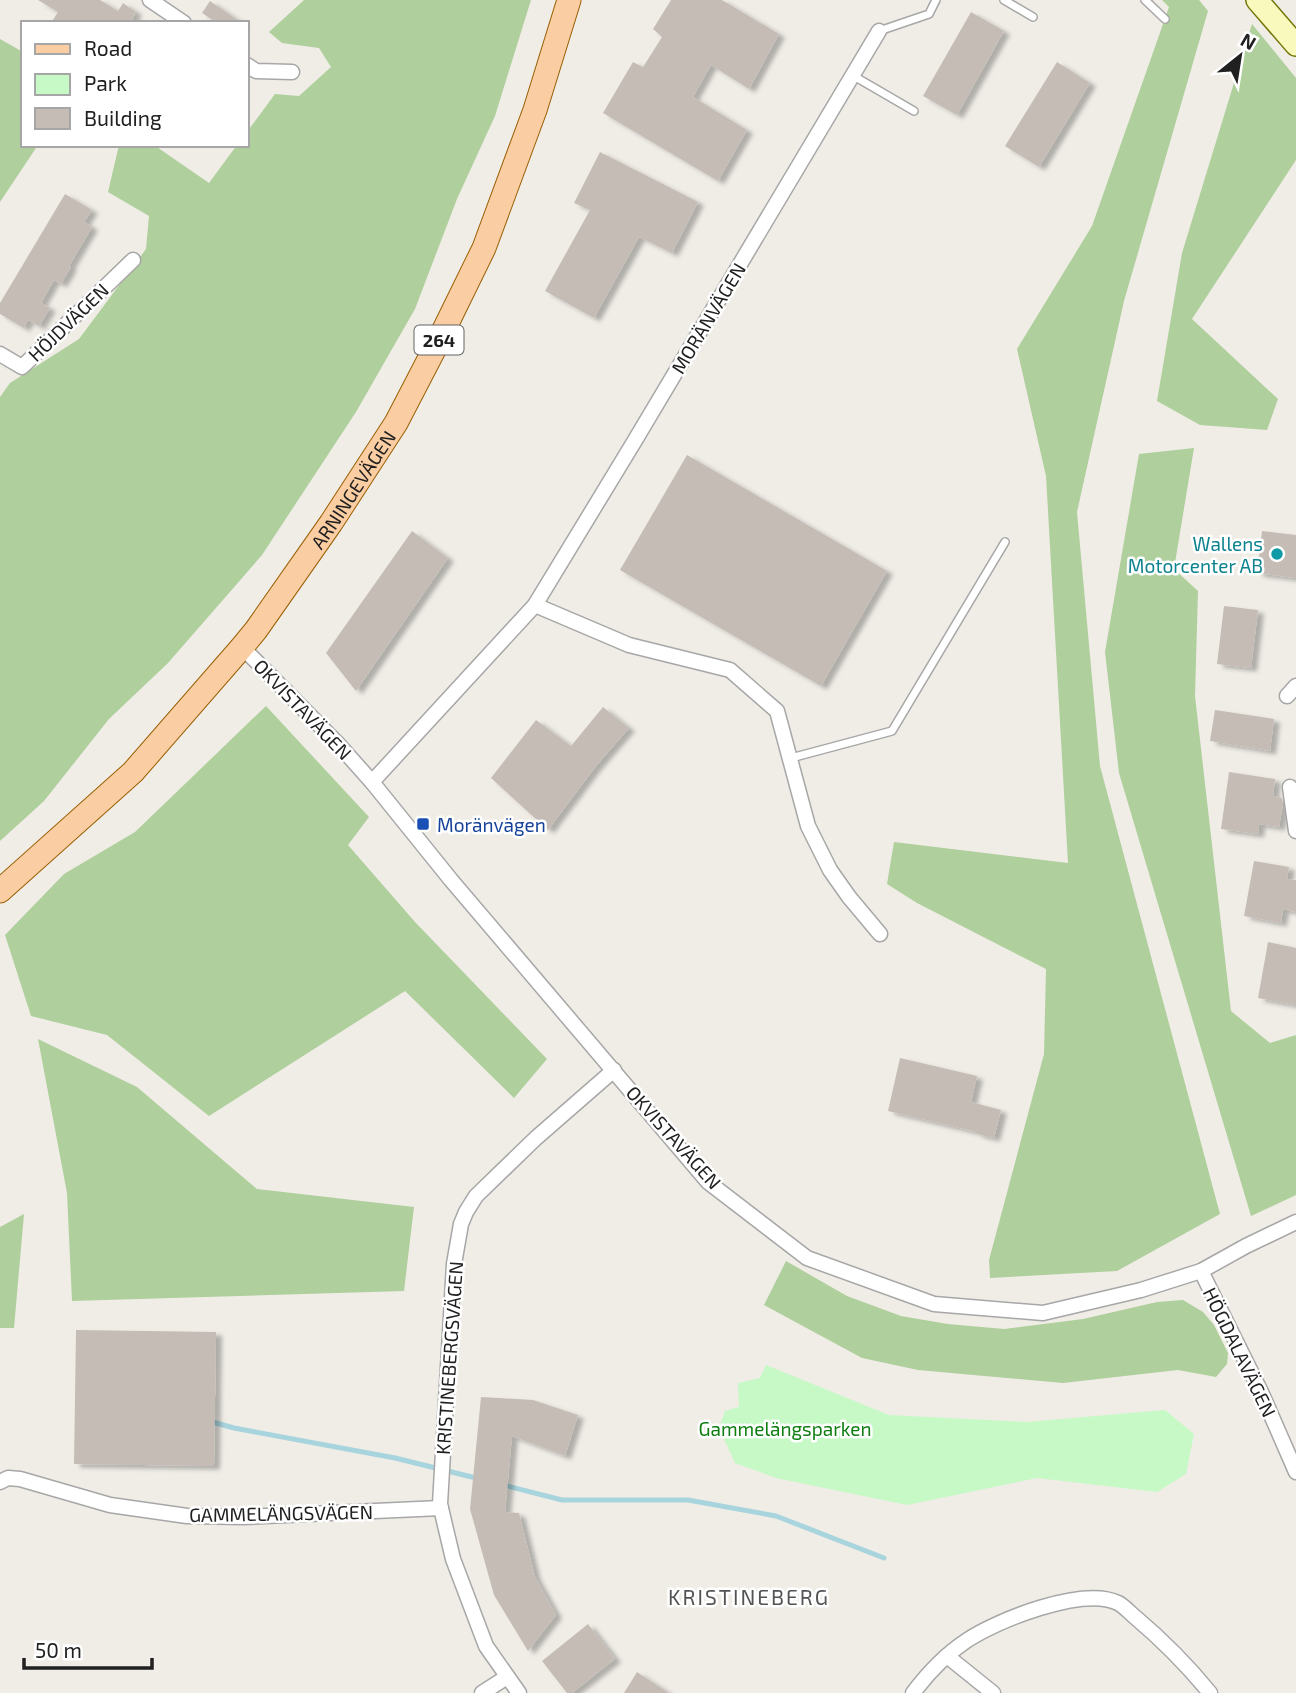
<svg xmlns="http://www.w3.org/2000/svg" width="1296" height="1693" font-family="'Exo 2',sans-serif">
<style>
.forest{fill:#afcf9c}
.park{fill:#c6f9c6}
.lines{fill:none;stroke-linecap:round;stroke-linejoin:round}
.stream{stroke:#a8d4dd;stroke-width:5}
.building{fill:#c5bcb6;filter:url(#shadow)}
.service-casing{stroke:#a7a7a7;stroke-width:10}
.minor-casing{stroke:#a7a7a7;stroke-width:17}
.secondary-casing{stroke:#727707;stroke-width:24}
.primary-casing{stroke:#995e03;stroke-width:25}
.service{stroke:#fff;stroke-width:7}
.minor{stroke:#fff;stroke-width:14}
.secondary{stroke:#f9f8bd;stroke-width:21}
.primary{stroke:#facea2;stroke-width:23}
.culture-dot{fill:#0f9aa8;stroke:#fff;stroke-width:2.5}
.transit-dot{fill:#1a4fb4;stroke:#fff;stroke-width:2.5}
.labels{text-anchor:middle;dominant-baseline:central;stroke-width:5;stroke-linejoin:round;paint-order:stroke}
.shield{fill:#fff;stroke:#636363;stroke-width:2}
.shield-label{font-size:18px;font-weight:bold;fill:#202020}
.street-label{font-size:19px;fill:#202020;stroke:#fff}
.culture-label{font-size:19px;fill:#0d838f;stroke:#fff;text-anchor:end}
.transit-label{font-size:19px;fill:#164399;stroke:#fff;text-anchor:start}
.park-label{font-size:19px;fill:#0e7e10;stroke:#fff}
.neighbourhood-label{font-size:21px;letter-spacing:2px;fill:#535353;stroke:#fff}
</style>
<defs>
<filter id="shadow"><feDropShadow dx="6" dy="3.5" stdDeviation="2" flood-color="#0004"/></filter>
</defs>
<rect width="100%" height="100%" fill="#f0ede7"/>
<g class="forest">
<polygon points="304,0 531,0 495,116 457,199 415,309 356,412 262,555 168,663 109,719 44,801 0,841 0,397 10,383 79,339 146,249 149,216 108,192 119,145 154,145 209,183 237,145 247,145 247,132 275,94 299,96 331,67 319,48 282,43 269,32"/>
<polygon points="1162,0 1199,0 1208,11 1124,301 1077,512 1100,766 1220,1214 1117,1271 990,1278 989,1260 1044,1054 1046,969 917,903 887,884 894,842 1068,863 1046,476 1017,349 1092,226 1169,7"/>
<polygon points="1252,24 1296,78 1296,160 1192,319 1278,399 1267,430 1200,425 1157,401 1182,253"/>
<polygon points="0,39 23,52 23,145 38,145 0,202"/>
<polygon points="1194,448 1174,569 1198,591 1195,696 1231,1011 1270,1043 1296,1035 1296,1195 1251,1216 1119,773 1105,652 1139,454"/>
<polygon points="266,706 369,817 348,845 415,922 547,1059 514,1098 405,991 209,1116 107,1035 31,1016 5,935 64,874 135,832"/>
<polygon points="38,1039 137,1087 257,1189 414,1207 404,1291 72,1301 67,1193"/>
<polygon points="24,1214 14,1328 0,1328 0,1227"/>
<polygon points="786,1261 847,1296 901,1316 948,1324 1004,1329 1083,1319 1157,1302 1183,1300 1203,1312 1214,1325 1228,1353 1227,1364 1216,1377 1178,1370 1063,1383 918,1370 862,1358 764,1305"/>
</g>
<polygon class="park" points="766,1365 889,1415 1026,1422 1165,1410 1194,1434 1186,1474 1157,1492 1037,1478 907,1505 776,1478 735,1463 719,1428 725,1411 739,1407 738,1383 760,1378"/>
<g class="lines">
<g class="stream">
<polyline points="209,1421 234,1428 395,1458 480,1479"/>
<polyline points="503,1485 562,1500 688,1500 776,1516 884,1558"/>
</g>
</g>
<g class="building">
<polygon points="38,0 100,0 118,11 123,3 136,12 132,20 137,23 51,23 58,12"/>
<polygon points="671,0 722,0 779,34 749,89 711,65 693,97 747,130 718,181 603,113 633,62 643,67 662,37 653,29"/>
<polygon points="210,1 242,23 217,23 202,13"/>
<polygon points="971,12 1004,31 957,115 923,96"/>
<polygon points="1057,62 1090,83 1039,167 1005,146"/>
<polygon points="600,152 698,202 672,253 639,237 594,318 545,291 590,210 574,203"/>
<polygon points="65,194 92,210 84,222 92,227 69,266 71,267 61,284 54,280 41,303 50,308 39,326 28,320 24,328 0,314 0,303"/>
<polygon points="687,455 887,571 821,686 620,570"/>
<polygon points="412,531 448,558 356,691 326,653"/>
<polygon points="1262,531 1296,535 1296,578 1257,573"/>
<polygon points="1224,606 1258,610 1251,668 1217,664"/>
<polygon points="603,707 629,728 596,766 548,830 491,778 536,720 571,746"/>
<polygon points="1215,710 1274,719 1270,751 1210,741"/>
<polygon points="1229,772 1275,779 1273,796 1282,798 1283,804 1279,827 1259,824 1258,834 1221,829"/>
<polygon points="1254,861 1289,867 1287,879 1296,880 1296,912 1283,909 1281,923 1244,916"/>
<polygon points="1268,942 1296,948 1296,1005 1258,998"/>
<polygon points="900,1058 977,1076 971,1102 1001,1110 994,1138 977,1134 977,1132 888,1111"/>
<polygon points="76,1330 216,1332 214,1466 74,1464"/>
<polygon points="481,1397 533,1400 578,1415 565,1456 512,1436 505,1512 519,1513 535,1577 556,1615 528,1651 494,1595 470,1509"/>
<polygon points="588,1624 615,1659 572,1693 567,1693 542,1661"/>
<polygon points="637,1672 669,1693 624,1693"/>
</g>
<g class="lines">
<g class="service-casing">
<g id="service">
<polyline points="1004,0 1033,17"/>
<polyline points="1145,0 1165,19"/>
<polyline points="879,31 929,14 936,0"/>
<polyline points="852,75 914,111"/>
<polyline points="791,758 892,731 1005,542"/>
</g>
</g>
<g class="minor-casing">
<g id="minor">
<polyline points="150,0 184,23"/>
<polyline points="247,65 256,71 292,72"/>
<polyline points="0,354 22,367 133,260"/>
<polyline points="535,605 629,645 730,670 777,711 808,826 830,870 849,897 880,934"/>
<polyline points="242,647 338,744 372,782 451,880 708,1182 807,1258 934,1304 1043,1313 1141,1290 1201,1271 1246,1246 1296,1222"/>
<polyline points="1287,696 1296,686"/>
<polyline points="372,782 535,605 634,442 879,31"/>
<polyline points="1290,787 1296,831"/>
<polyline points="1201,1271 1261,1392 1296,1472"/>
<polyline points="0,1482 8,1478 20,1479 110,1505 187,1516 243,1517 441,1508"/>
<polyline points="947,1656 993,1693"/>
<polyline points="482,1693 507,1677"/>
<polyline points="519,1693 486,1646 453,1559 440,1504 454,1264 461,1224 466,1212 476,1196 536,1138 614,1070"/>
<path d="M913 1693C928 1673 945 1655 966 1641 997 1620 1083 1586 1118 1603 1124 1606 1129 1612 1135 1617 1161 1639 1188 1666 1210 1693"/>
</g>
</g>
<g class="secondary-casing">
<polyline id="secondary" points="1257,0 1296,45"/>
</g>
<g class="primary-casing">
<g id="primary">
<path id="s1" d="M0 891 133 772 242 647 256 630 331 523 396 423 437 344 484 248 535 110 569 0"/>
</g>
</g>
<use href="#service" class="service"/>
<use href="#minor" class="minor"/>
<use href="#secondary" class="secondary"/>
<use href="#primary" class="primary"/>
</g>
<circle class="culture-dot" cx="1277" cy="554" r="7"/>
<rect class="transit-dot" x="416" y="817" width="14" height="14" rx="3.5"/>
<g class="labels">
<rect class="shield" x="414.5" y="325.5" width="49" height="29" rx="5"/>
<g class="shield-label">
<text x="439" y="340">264</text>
</g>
<g class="street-label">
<text transform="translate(708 318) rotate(-59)">MORÄNVÄGEN</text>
<text transform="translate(68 322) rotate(-44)">HÖJDVÄGEN</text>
<text stroke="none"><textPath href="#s1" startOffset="537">ARNINGEVÄGEN</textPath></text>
<text transform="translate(303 709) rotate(46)">OKVISTAVÄGEN</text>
<text transform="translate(674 1137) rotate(48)">OKVISTAVÄGEN</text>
<text transform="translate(1240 1352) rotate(64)">HÖGDALAVÄGEN</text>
<text transform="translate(449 1358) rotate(-86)">KRISTINEBERGSVÄGEN</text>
<text transform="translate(281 1513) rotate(-1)">GAMMELÄNGSVÄGEN</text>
</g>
<g class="culture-label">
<text x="1263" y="543">Wallens<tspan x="1263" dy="22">Motorcenter AB</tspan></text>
</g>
<g class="transit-label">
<text x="437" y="824">Moränvägen</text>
</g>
<g class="park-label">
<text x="785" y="1428">Gammelängsparken</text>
</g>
<g class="neighbourhood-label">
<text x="749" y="1596">KRISTINEBERG</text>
</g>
</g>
<rect x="21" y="21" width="228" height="126" fill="#ffffff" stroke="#a6a6a6" stroke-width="2"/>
<rect x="35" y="44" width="35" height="10" fill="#facea2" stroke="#a6a6a6" stroke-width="2"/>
<text x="84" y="56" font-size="21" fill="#202020">Road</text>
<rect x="35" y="74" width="35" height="21" fill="#c6f9c6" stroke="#a6a6a6" stroke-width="2"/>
<text x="84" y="91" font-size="21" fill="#202020">Park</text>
<rect x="35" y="108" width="35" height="21" fill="#c5bcb6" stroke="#a6a6a6" stroke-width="2"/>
<text x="84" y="126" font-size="21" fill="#202020">Building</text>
<g transform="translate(1240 56) rotate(30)" stroke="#ffffff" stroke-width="5" paint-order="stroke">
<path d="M0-5L12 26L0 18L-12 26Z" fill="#202020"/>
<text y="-10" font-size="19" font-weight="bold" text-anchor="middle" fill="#202020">N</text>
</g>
<path d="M24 1658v10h128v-10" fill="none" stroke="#202020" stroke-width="3.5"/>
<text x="35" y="1658" font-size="21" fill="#202020" stroke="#ffffff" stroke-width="5" paint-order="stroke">50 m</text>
</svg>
